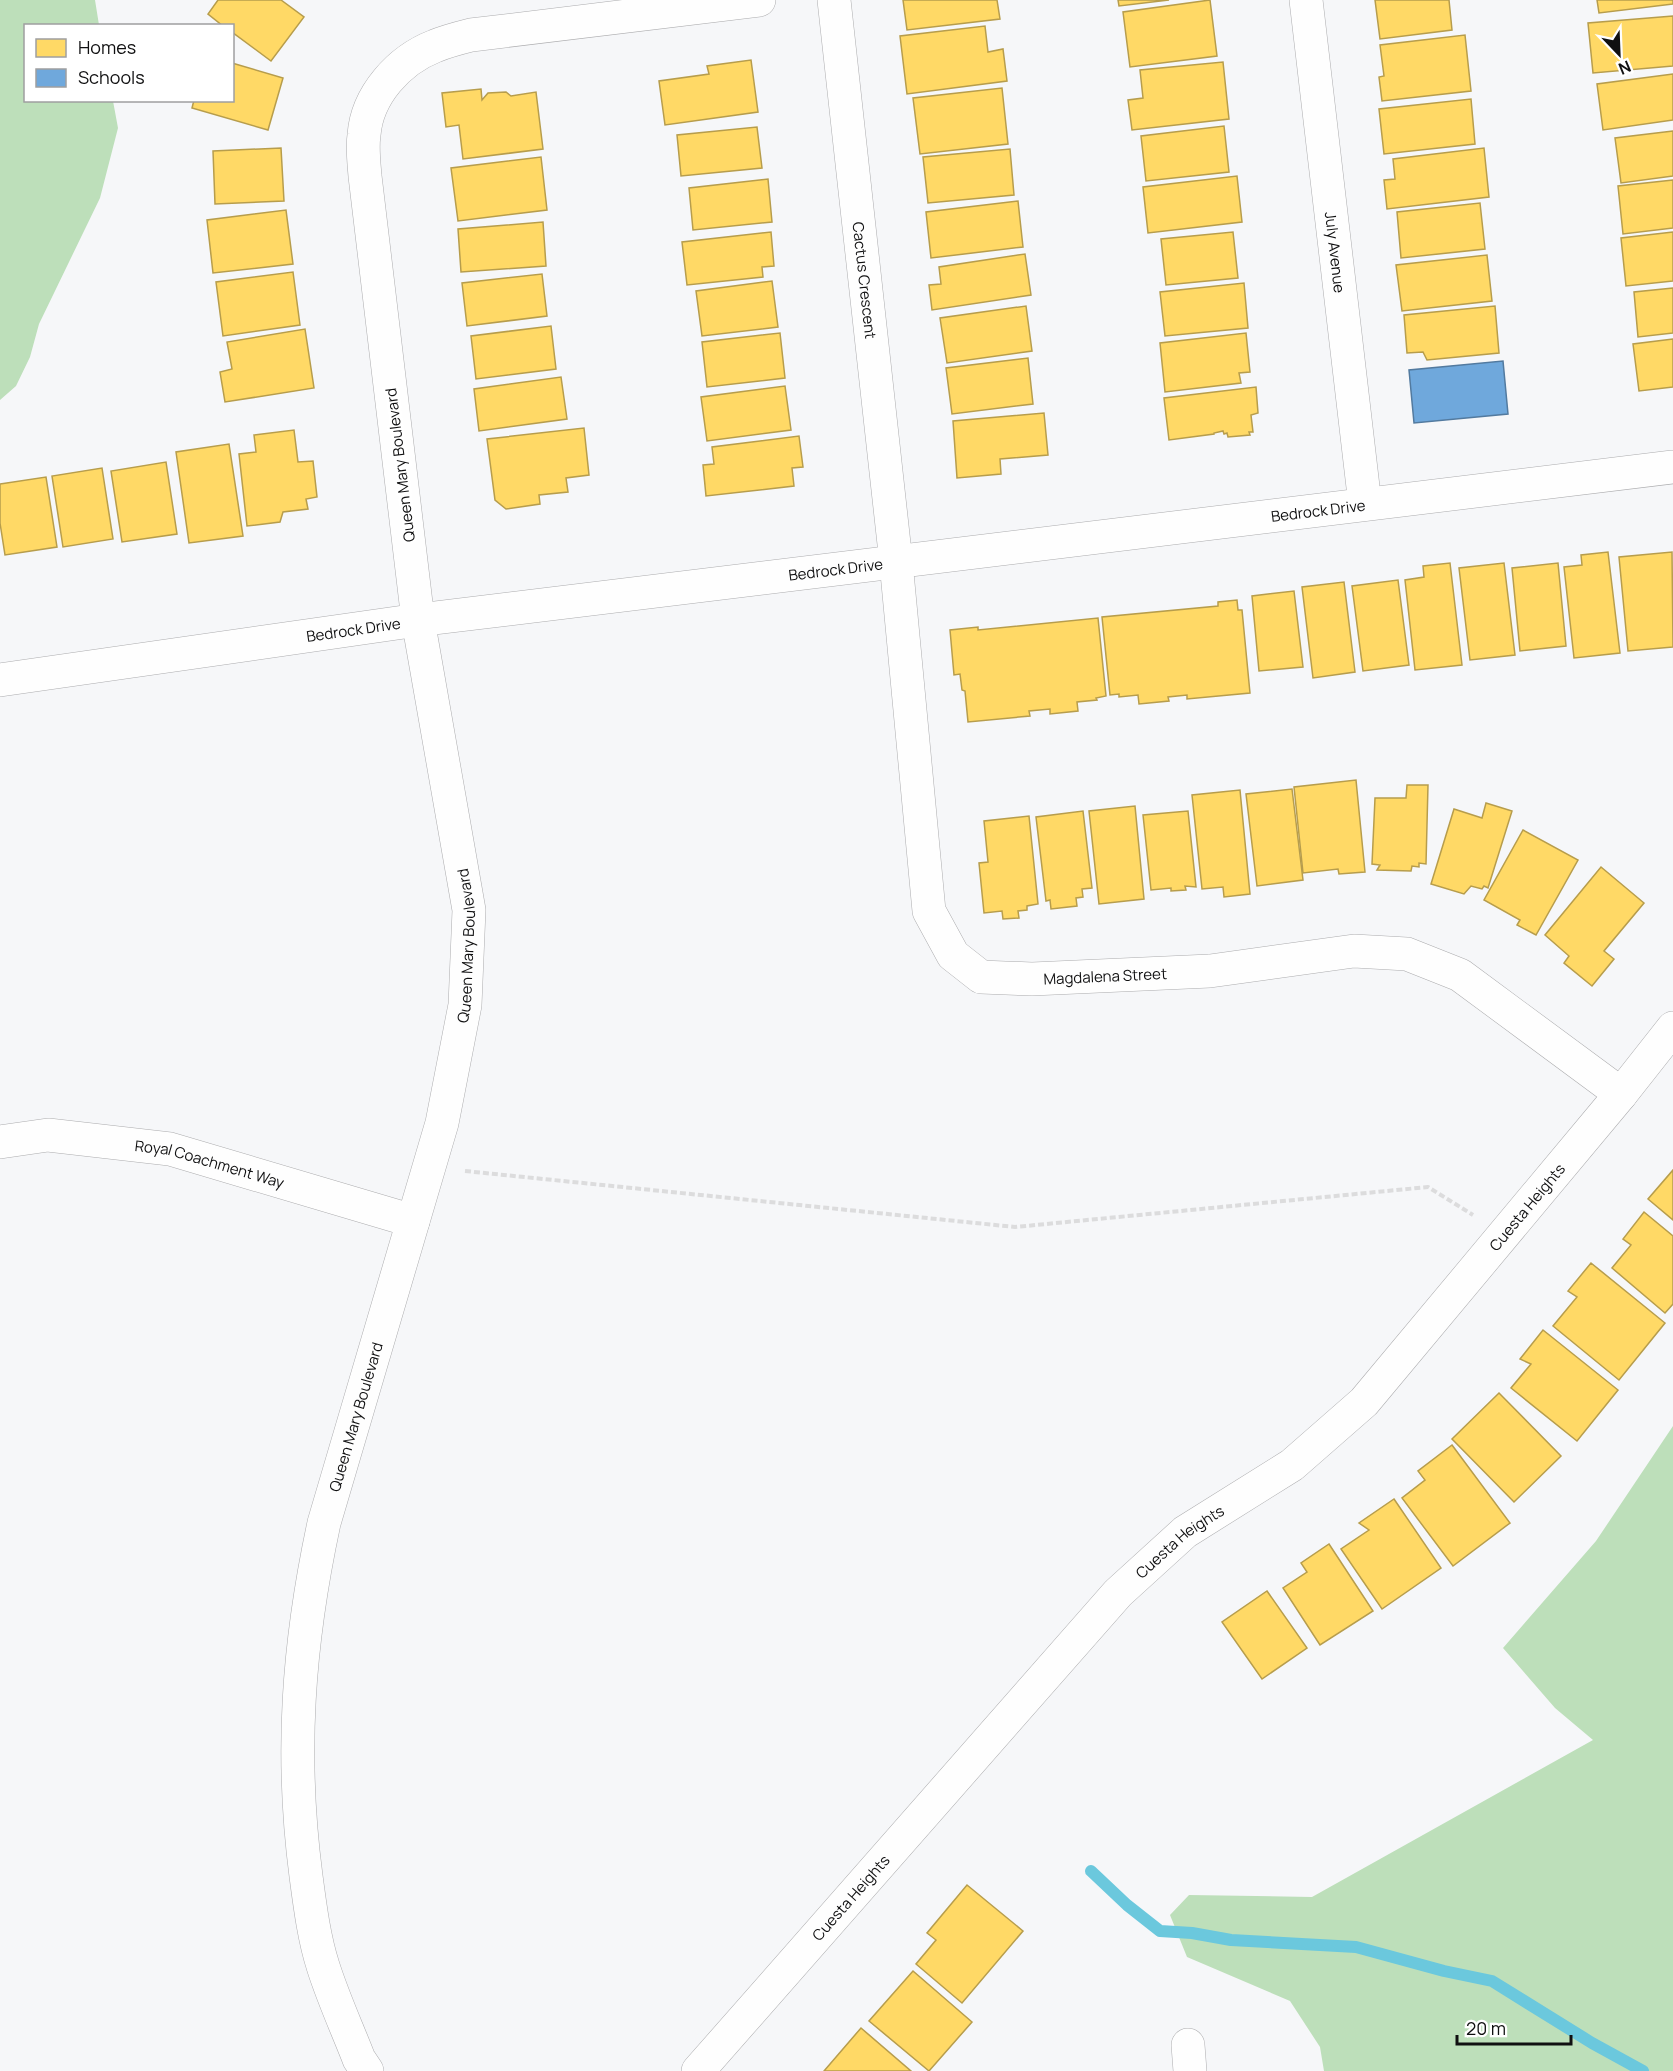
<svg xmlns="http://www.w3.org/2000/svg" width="1673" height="2071" font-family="Manrope,sans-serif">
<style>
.forest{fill:#bddfba}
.homes{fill:#ffd966;stroke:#b79d4c;stroke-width:1.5}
.schools{fill:#6fa8dc;stroke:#527a9f;stroke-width:1.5}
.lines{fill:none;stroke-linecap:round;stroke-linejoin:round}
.stream{stroke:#6bc8dd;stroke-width:12}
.minor-casing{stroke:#acacae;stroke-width:34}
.path{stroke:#dcdcdd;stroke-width:4;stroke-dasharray:6 3;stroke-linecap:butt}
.minor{stroke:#fefefe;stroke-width:33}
.labels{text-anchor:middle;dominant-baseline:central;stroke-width:6;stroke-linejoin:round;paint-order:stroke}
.street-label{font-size:15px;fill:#101011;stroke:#fff}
</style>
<rect width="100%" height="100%" fill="#f6f7f9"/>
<g class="forest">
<polygon points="0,0 95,0 99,25 26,26 26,100 113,101 118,128 100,198 39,324 30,357 16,386 0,400"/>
<polygon points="1673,1426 1673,2071 1324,2071 1320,2047 1290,2001 1187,1957 1170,1915 1189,1895 1312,1897 1593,1740 1555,1708 1503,1648 1596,1541"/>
</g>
<g class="homes">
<polygon points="218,0 281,0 304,17 271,61 232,32 232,26 223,26 208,14"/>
<polygon points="903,0 997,0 1000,19 907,30"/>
<polygon points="1118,0 1169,0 1119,6"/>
<polygon points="1210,0 1217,56 1130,67 1123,12"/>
<polygon points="1375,0 1449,0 1452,30 1380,39"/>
<polygon points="1597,0 1673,0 1673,4 1599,13"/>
<polygon points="1673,16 1673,66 1593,73 1588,23"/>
<polygon points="985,26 988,52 1003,49 1007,81 907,94 900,36"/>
<polygon points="1465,35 1471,91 1382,101 1379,77 1384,76 1380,45"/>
<polygon points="751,60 758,112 665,125 659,81 709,74 707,66"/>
<polygon points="1223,62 1229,119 1132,130 1128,100 1143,98 1140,70"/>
<polygon points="232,63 283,78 268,130 192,108 194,100 232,100"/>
<polygon points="1673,74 1673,120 1603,130 1597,84"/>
<polygon points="1002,88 1008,144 920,154 913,98"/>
<polygon points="481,89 482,100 488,93 506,92 511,96 536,92 543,149 463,159 459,125 446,127 442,93"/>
<polygon points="1471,99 1475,144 1384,154 1379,109"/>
<polygon points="1224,126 1229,172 1146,181 1141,136"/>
<polygon points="757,127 762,168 681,176 677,135"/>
<polygon points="1673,131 1673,176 1621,183 1615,138"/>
<polygon points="281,148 284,201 215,204 213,151"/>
<polygon points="1484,148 1489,197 1387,209 1384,180 1395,179 1393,159"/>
<polygon points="1010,149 1014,195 928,203 923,157"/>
<polygon points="541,157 547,210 458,221 451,168"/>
<polygon points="1237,176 1242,222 1148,233 1143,187"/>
<polygon points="768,179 772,222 693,230 689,188"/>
<polygon points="1673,180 1673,228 1623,234 1618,186"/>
<polygon points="1018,201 1023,247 931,258 926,212"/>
<polygon points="1480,203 1485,249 1401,258 1397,212"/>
<polygon points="286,210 293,264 213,273 207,220"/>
<polygon points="543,222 546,266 461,272 458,229"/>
<polygon points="771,232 774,266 762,267 763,277 687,285 682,242"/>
<polygon points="1233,232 1238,278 1166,285 1161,239"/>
<polygon points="1673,232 1673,281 1626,286 1621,238"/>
<polygon points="1025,254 1031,295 932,310 929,285 941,284 939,267"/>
<polygon points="1487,255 1492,301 1402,311 1396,265"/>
<polygon points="293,272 300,325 223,336 216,282"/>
<polygon points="542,274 547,316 467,326 462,283"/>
<polygon points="772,281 778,327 702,336 696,291"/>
<polygon points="1244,283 1248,328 1165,336 1160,292"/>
<polygon points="1673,288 1673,333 1638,337 1634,292"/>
<polygon points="1026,306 1032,351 947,363 940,318"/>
<polygon points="1495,306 1499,353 1427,360 1423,352 1407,353 1404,315"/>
<polygon points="551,326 556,369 476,379 471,336"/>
<polygon points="305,329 314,388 225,402 220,372 232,369 227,342"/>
<polygon points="780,333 785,378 707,387 702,342"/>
<polygon points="1246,333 1250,372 1239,373 1241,383 1165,392 1160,343"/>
<polygon points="1673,339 1673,387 1639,391 1633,344"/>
<polygon points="1028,358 1033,404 952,414 946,368"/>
<polygon points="561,377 567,419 479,431 474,389"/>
<polygon points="785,386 791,430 707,441 701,397"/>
<polygon points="1256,387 1258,413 1251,415 1253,432 1249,432 1250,435 1228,437 1227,433 1224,434 1223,431 1214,433 1214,434 1169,440 1164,398"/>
<polygon points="1044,413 1048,455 1000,459 1001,474 957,478 953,421"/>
<polygon points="584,428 589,475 566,478 568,492 539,495 540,504 506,509 495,500 487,439"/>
<polygon points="294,430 298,462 313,461 317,497 306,499 308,509 283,512 280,522 247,526 239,454 256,452 254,435"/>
<polygon points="799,436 803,467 792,468 794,486 706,496 703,465 714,464 712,447"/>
<polygon points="229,444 243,536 189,543 176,452"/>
<polygon points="166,462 177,534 122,542 111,471"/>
<polygon points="102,468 113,539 63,547 52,476"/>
<polygon points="46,477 57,547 5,555 0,523 0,484"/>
<polygon points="1608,552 1620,653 1574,658 1564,567 1582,565 1581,555"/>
<polygon points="1672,552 1673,647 1628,651 1619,557"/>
<polygon points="1450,563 1462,665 1415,670 1405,580 1424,577 1423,566"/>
<polygon points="1504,563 1515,655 1470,660 1459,568"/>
<polygon points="1558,563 1566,646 1520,651 1512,568"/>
<polygon points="1398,580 1409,665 1363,671 1352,586"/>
<polygon points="1344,582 1355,672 1313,678 1302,587"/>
<polygon points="1294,591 1303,667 1259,671 1252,596"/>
<polygon points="1237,600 1238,610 1242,610 1250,693 1187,699 1187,695 1168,697 1169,701 1139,704 1138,695 1119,697 1119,694 1110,695 1102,617 1218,606 1218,602"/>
<polygon points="1098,618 1106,696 1096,698 1097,700 1077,702 1078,711 1050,714 1050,709 1029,711 1030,716 968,722 965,691 962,690 960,674 954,675 950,630 978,627 978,630"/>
<polygon points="1356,780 1365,872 1339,874 1338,869 1303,873 1294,787"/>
<polygon points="1407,785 1428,785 1426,864 1419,863 1419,867 1412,866 1411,871 1377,870 1380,865 1372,864 1375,798 1406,798"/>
<polygon points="1292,789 1303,880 1257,886 1246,794"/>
<polygon points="1240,790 1250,894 1224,897 1223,887 1202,889 1192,795"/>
<polygon points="1486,803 1512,811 1488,888 1484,886 1482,889 1471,886 1464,894 1431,884 1454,809 1482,818"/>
<polygon points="1135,806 1144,899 1099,904 1089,811"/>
<polygon points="1083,811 1092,888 1082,889 1083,897 1076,898 1077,906 1051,909 1050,900 1046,901 1036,817"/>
<polygon points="1188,811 1196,887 1185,886 1186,890 1171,891 1171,888 1151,890 1143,815"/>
<polygon points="1029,816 1038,904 1027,906 1027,910 1018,911 1019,918 1003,919 1002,911 984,913 979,863 988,862 984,821"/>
<polygon points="1523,830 1578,860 1536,935 1517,925 1520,920 1484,900"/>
<polygon points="1601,867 1644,903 1604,951 1614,959 1592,986 1564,963 1569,956 1545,935"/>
<polygon points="1673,1170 1673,1220 1648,1199"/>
<polygon points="1644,1212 1673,1236 1673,1304 1665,1313 1612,1268 1631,1245 1623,1239"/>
<polygon points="1591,1263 1665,1323 1619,1380 1553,1326 1577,1297 1568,1291"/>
<polygon points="1543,1330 1618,1390 1577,1441 1511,1388 1531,1364 1520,1359"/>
<polygon points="1499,1393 1561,1456 1514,1502 1452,1439"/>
<polygon points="1452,1445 1510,1523 1453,1566 1402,1498 1425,1480 1418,1471"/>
<polygon points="1394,1499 1441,1568 1382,1609 1341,1549 1369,1530 1359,1523"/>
<polygon points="1329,1544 1373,1611 1320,1645 1283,1588 1307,1572 1301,1563"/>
<polygon points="1267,1591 1307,1648 1262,1679 1222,1622"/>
<polygon points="967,1885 1023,1931 962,2003 916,1964 936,1940 927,1933"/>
<polygon points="913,1971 972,2022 929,2071 869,2021"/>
<polygon points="861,2028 911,2071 824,2071"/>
</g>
<polygon class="schools" points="1503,361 1508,414 1414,423 1409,370"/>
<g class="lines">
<polyline class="stream" points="1091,1871 1127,1905 1160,1931 1192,1933 1231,1940 1356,1947 1444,1971 1492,1981 1592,2043 1643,2071"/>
<g class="minor-casing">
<g id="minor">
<path id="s1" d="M834 0 896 562 929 911 953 955 981 977 1032 979 1210 971 1354 951 1407 954 1460 975 1621 1094"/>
<path id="s2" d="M1306 0 1365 504"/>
<path id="s3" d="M0 680 418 620 1673 467"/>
<path id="s4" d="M0 1142 48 1135 170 1149 413 1221"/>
<polyline points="1188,2045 1190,2071"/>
<path id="s5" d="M367 2071 359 2059C347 2028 333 1998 323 1966 314 1938 310 1906 306 1876 290 1754 298 1644 324 1523L442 1123 465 1005 469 910 418 620 365 176C364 163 362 148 364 135 367 95 399 60 435 46 447 41 459 38 471 35L759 0"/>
<path id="s6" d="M698 2071 1118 1593 1185 1532 1292 1465 1364 1402 1621 1094 1673 1028"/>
</g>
</g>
<polyline class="path" points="465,1171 1015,1227 1428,1187 1473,1215"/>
<use href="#minor" class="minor"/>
</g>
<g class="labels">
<g class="street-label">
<text stroke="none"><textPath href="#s2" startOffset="254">July Avenue</textPath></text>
<text stroke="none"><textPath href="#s1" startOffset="282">Cactus Crescent</textPath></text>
<text transform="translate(400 465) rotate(-97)">Queen Mary Boulevard</text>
<text stroke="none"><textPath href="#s3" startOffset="1329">Bedrock Drive</textPath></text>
<text stroke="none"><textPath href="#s3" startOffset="843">Bedrock Drive</textPath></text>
<text stroke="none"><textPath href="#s3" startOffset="357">Bedrock Drive</textPath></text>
<text stroke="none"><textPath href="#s5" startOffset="1158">Queen Mary Boulevard</textPath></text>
<text stroke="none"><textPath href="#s1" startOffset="1126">Magdalena Street</textPath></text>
<text stroke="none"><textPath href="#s4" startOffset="213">Royal Coachment Way</textPath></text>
<text stroke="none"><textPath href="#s6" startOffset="1203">Cuesta Heights</textPath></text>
<text stroke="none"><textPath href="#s5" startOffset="672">Queen Mary Boulevard</textPath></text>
<text stroke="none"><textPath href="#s6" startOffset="717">Cuesta Heights</textPath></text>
<text stroke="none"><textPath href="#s6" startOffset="231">Cuesta Heights</textPath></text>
</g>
</g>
<rect x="24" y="24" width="210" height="78" fill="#ffffff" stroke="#9f9fa0" stroke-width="1.5"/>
<rect x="36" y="39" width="30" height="18" fill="#ffd966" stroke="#9f9fa0" stroke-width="1.5"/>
<text x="78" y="54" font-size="18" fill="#101011">Homes</text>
<rect x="36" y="69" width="30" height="18" fill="#6fa8dc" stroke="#9f9fa0" stroke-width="1.5"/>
<text x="78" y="84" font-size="18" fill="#101011">Schools</text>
<g transform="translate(1619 54) rotate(157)" stroke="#ffffff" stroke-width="4.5" paint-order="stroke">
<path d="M0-4.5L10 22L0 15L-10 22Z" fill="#101011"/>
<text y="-9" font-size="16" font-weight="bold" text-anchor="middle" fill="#101011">N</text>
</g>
<path d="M1457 2035v9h114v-9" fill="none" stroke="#101011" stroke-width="3"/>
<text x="1466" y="2035" font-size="18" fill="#101011" stroke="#ffffff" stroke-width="4.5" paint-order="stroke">20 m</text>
</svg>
